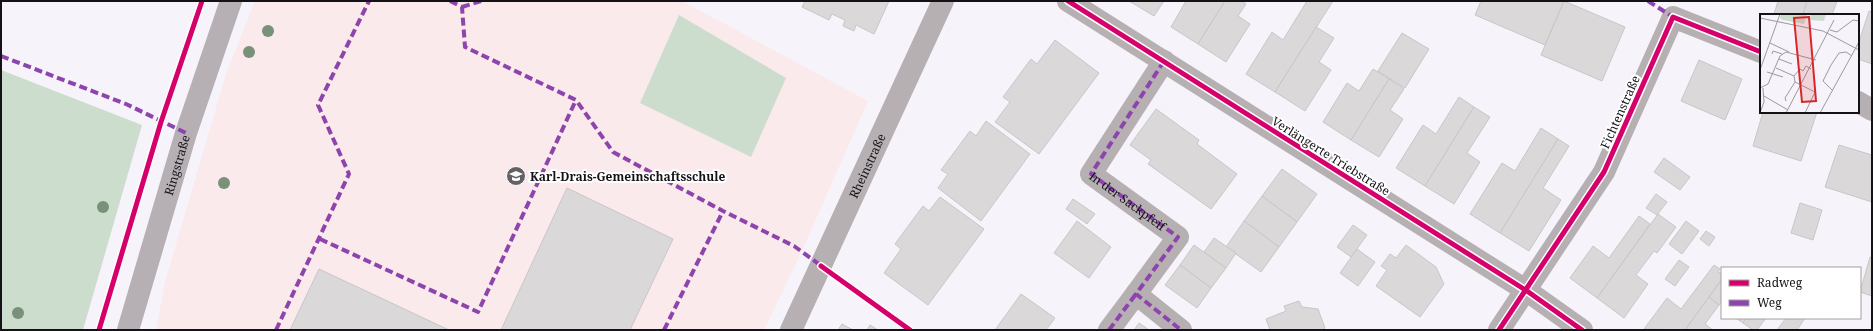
<svg xmlns="http://www.w3.org/2000/svg" width="1873" height="331" font-family="'Noto Serif',serif">
<style>
.education{fill:#faeaeb}
.green{fill:#cdddcd}
.building{fill:#dad8d9;stroke:#c9c6c7}
.lines{fill:none;stroke-linecap:round;stroke-linejoin:round}
.street{stroke:#b6b0b3;stroke-width:22}
.secondary{stroke:#b6afb3;stroke-width:22}
.quiet{stroke:#8e44ad;stroke-width:4;stroke-dasharray:8 4;stroke-linecap:butt}
.cycleway-casing{stroke:#fff;stroke-width:8}
.cycleway{stroke:#d6006c;stroke-width:5}
.tree{fill:#799079}
.labels{text-anchor:middle;dominant-baseline:central;stroke-width:4;stroke-linejoin:round;paint-order:stroke}
.street-label{font-size:12px;fill:#141217;stroke:#fff}
.poi-label{font-size:12px;font-weight:bold;fill:#141217;stroke:#fff;text-anchor:start}
.inset-road{fill:none;stroke:#9c999f;stroke-width:1}
.view{fill:#d62828;fill-opacity:0.15;stroke:#d62828;stroke-width:2}
.inset-edge{fill:none;stroke:#141217;stroke-width:2}
</style>
<rect width="100%" height="100%" fill="#f6f3fa"/>
<polygon class="education" points="255,1 682,1 868,101 802,251 764,330 156,330 165,282 226,74"/>
<g class="green">
<polygon points="679,15 786,78 751,157 640,103"/>
<polygon points="1,70 142,125 83,330 1,330"/>
</g>
<g class="building">
<polygon points="805,1 889,1 874,34 856,25 854,31 843,26 845,20 832,14 829,20 802,7"/>
<polygon points="1129,1 1164,1 1154,16"/>
<polygon points="1186,1 1225,1 1198,44 1171,27"/>
<polygon points="1225,1 1242,1 1246,4 1238,16 1250,24 1226,62 1198,44"/>
<polygon points="1307,1 1333,1 1275,92 1246,74 1272,32 1283,40"/>
<polygon points="1481,1 1564,1 1545,45 1475,15"/>
<polygon points="1564,1 1625,27 1602,81 1541,55"/>
<polygon points="1778,1 1807,1 1803,15 1777,15 1774,14"/>
<polygon points="1807,1 1837,1 1832,15 1803,15"/>
<polygon points="1869,11 1872,12 1872,64 1858,59 1858,45"/>
<polygon points="1316,27 1334,38 1319,62 1331,70 1305,111 1275,92"/>
<polygon points="1402,33 1429,49 1405,88 1378,71"/>
<polygon points="1055,40 1099,73 1039,154 995,122 1010,102 1003,97 1031,59 1037,64"/>
<polygon points="1699,60 1742,79 1725,120 1681,101"/>
<polygon points="1373,69 1389,79 1351,140 1323,122 1347,83 1359,91"/>
<polygon points="1389,79 1404,89 1390,110 1403,119 1379,157 1351,140"/>
<polygon points="1459,97 1474,107 1425,186 1396,168 1423,125 1436,134"/>
<polygon points="1474,107 1490,117 1467,153 1480,162 1454,204 1425,186"/>
<polygon points="1156,109 1199,140 1197,144 1237,174 1211,209 1148,164 1151,160 1130,145"/>
<polygon points="1763,112 1817,112 1801,161 1753,146"/>
<polygon points="986,121 1030,154 981,221 938,188 948,174 941,170 970,131 976,136"/>
<polygon points="1541,128 1558,139 1500,233 1470,214 1502,163 1515,171"/>
<polygon points="1558,139 1569,146 1543,188 1561,200 1529,251 1500,233"/>
<polygon points="1839,145 1872,155 1872,202 1825,187"/>
<polygon points="1664,158 1690,177 1680,190 1654,172"/>
<polygon points="1282,169 1317,194 1297,222 1262,196"/>
<polygon points="567,188 673,239 630,330 501,330"/>
<polygon points="1656,194 1667,202 1657,215 1646,208"/>
<polygon points="1262,196 1297,222 1279,247 1244,221"/>
<polygon points="940,197 984,229 928,305 884,273 901,249 895,244 923,206 929,211"/>
<polygon points="1073,199 1095,214 1087,224 1066,209"/>
<polygon points="1800,203 1822,210 1813,240 1791,233"/>
<polygon points="1658,214 1676,227 1657,253 1654,251 1636,275 1648,284 1624,318 1597,298"/>
<polygon points="1639,216 1650,224 1597,298 1570,278 1593,246 1609,258"/>
<polygon points="1077,221 1111,247 1089,278 1054,253"/>
<polygon points="1244,221 1279,247 1261,272 1226,247"/>
<polygon points="1686,221 1699,231 1682,254 1669,244"/>
<polygon points="1353,225 1367,235 1351,257 1337,247"/>
<polygon points="1706,231 1715,237 1709,246 1700,239"/>
<polygon points="1214,238 1236,253 1226,268 1204,252"/>
<polygon points="1194,245 1226,268 1211,288 1180,265"/>
<polygon points="1406,245 1436,267 1444,284 1420,317 1376,286 1387,270 1381,266 1390,254 1396,258"/>
<polygon points="1357,249 1375,262 1358,286 1340,273"/>
<polygon points="1870,257 1872,257 1872,296 1860,292"/>
<polygon points="1679,260 1689,267 1675,286 1665,279"/>
<polygon points="1180,265 1211,288 1197,308 1165,285"/>
<polygon points="1714,265 1720,269 1718,272 1722,274 1722,279 1685,330 1644,329 1667,298 1681,309"/>
<polygon points="319,269 449,330 290,330"/>
<polygon points="1722,279 1722,301 1719,305 1709,297"/>
<polygon points="1021,294 1055,318 1046,330 995,330"/>
<polygon points="1709,297 1719,305 1705,324 1713,330 1685,330"/>
<polygon points="1299,301 1302,307 1318,309 1325,328 1323,330 1270,330 1266,319 1286,311 1284,306"/>
<polygon points="1736,318 1746,318 1743,323"/>
<polygon points="1746,318 1766,318 1757,330 1753,330 1743,323"/>
<polygon points="1786,318 1805,318 1797,330 1777,330"/>
<polygon points="1139,323 1149,330 1134,330"/>
<polygon points="842,324 853,330 838,330"/>
<polygon points="870,325 878,330 867,330"/>
</g>
<g class="lines">
<g class="street">
<polyline points="1068,1 1527,291 1582,330"/>
<path id="s1" d="M1164 61 1091 174 1178 237 1136 294 1181 330"/>
<polyline points="1858,102 1872,110"/>
<path id="s2" d="M791 330 943 1"/>
<polyline points="1109,330 1136,294"/>
<polyline points="1499,330 1604,172 1673,17 1761,52"/>
</g>
<path class="secondary" id="s3" d="M128 330 186 133 231 1"/>
<g class="quiet">
<polyline points="450,1 462,7 465,47 576,100 613,152 723,211 794,246 823,267"/>
<polyline points="1648,1 1673,17"/>
<polyline points="462,7 481,1"/>
<polyline points="1,56 126,104 186,133"/>
<polyline points="1164,61 1091,174 1178,237 1136,294 1181,330"/>
<polyline points="320,239 478,312 576,100"/>
<polyline points="276,330 349,174 318,105 369,1"/>
<polyline points="664,330 723,211"/>
<polyline points="1109,330 1136,294"/>
</g>
<g class="cycleway-casing">
<g id="cycleway">
<polyline points="1068,1 1527,291 1582,330"/>
<polyline points="821,266 910,330"/>
<polyline points="99,330 161,122 202,1"/>
<polyline points="1499,330 1604,172 1673,17 1761,52"/>
</g>
</g>
<use href="#cycleway" class="cycleway"/>
</g>
<g class="tree">
<circle cx="268" cy="31" r="6"/>
<circle cx="249" cy="52" r="6"/>
<circle cx="224" cy="183" r="6"/>
<circle cx="103" cy="207" r="6"/>
<circle cx="18" cy="313" r="6"/>
</g>
<defs>
<g id="school-disc" transform="scale(1)"><circle r="9.5" fill="#636166" stroke="#fff"/><path d="M0-5L7-2L0 1L-7-2ZM-4 1L0 2.5L4 1V4Q0 6-4 4Z" fill="#fff"/></g>
</defs>
<g fill-rule="evenodd">
<use href="#school-disc" x="516" y="176"/>
</g>
<g class="labels">
<g class="street-label">
<text transform="translate(1620 112) rotate(-66)">Fichtenstraße</text>
<text transform="translate(1331 156) rotate(32)">Verlängerte Triebstraße</text>
<text stroke="none"><textPath href="#s3" startOffset="172">Ringstraße</textPath></text>
<text stroke="none"><textPath href="#s2" startOffset="181">Rheinstraße</textPath></text>
<text stroke="none"><textPath href="#s1" startOffset="180">In der Sackpfeif</textPath></text>
</g>
<g class="poi-label">
<text x="530" y="176">Karl-Drais-Gemeinschaftsschule</text>
</g>
</g>
<g transform="translate(1760 14)">
<rect width="99" height="99" fill="#f6f3fa"/>
<path d="M21 0H47L44 10 23 6 20 4ZM51 0H66L64 7 50 6Z" fill="#cdddcd"/>
<path class="inset-road" d="M0 4 63 17 99 36M70 16 77 18 93 6 99 7M10 29 29 38M12 40 13 37 22 40M19 45 32 50M16 54 34 62M0 56 20 0M7 58 23 63M35 68 34 62 40 55 43 57 46 52 51 55M0 74 8 70 20 42 26 38 56 46M73 77 63 67 71 51 79 39 86 38 92 42M4 82 28 96M26 87 25 84 35 68 55 78 45 99M0 99 4 88 3 74M26 99 74 6M60 99 99 28"/>
<path class="view" d="M49 3 56 87 42 88 34 4Z"/>
<rect width="99" height="99" class="inset-edge"/>
</g>
<rect width="1873" height="331" fill="none" stroke="#141217" stroke-width="4"/>
<rect x="1721" y="267" width="140" height="52" fill="#ffffff" stroke="#a1a0a2"/>
<rect x="1729" y="280" width="20" height="6" fill="#d6006c" stroke="#a1a0a2"/>
<text x="1757" y="287" font-size="12" fill="#141217">Radweg</text>
<rect x="1729" y="300" width="20" height="6" fill="#8e44ad" stroke="#a1a0a2"/>
<text x="1757" y="307" font-size="12" fill="#141217">Weg</text>
</svg>
